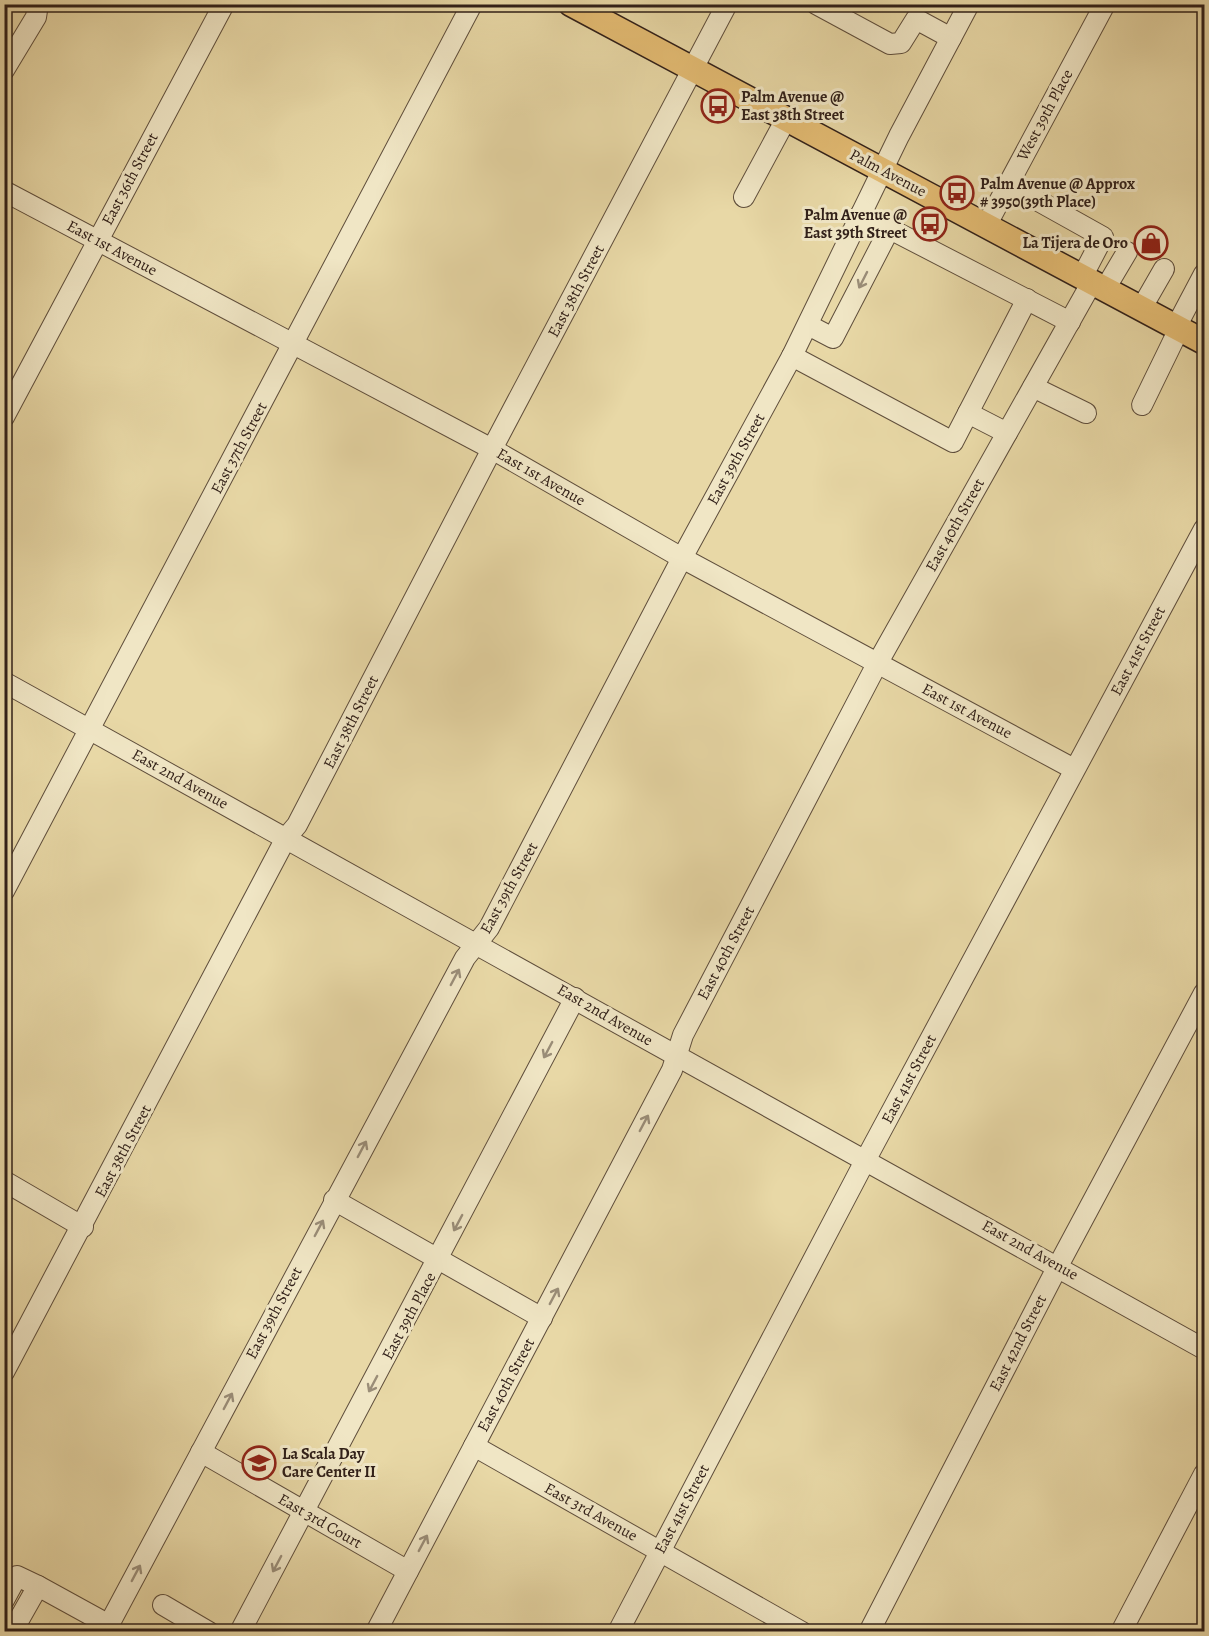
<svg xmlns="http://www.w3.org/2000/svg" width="1209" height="1636" font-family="Alegreya,serif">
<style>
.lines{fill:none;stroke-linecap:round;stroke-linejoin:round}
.minor-casing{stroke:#5f4e3c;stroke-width:22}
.major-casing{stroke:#312019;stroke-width:27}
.minor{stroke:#f0e6c5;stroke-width:20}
.major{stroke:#e4bc73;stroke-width:24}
.oneway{stroke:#9a8d78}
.labels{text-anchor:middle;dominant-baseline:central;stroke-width:6;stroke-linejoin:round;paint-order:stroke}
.poi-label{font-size:16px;font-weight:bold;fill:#312019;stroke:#f0e6c5;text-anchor:start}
.street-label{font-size:16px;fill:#312019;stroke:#f0e6c5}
</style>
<rect width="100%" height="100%" fill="#e8d8a6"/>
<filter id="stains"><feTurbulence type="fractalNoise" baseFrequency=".00333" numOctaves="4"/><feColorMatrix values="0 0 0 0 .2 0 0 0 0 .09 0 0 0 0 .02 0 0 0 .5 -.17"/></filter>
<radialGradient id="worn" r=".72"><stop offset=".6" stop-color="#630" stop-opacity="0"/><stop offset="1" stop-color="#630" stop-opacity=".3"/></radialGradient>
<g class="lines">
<g class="minor-casing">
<g id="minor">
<polyline points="816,4 890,44 901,43 916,19 951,38"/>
<polyline points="4,70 36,17 38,4"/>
<polyline points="1008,184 1103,237 1082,277"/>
<polyline points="4,191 492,449 682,558 1074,769"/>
<polyline points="744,197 786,119"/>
<polyline points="861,214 1070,322"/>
<polyline points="986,226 1105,4"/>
<polyline points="1105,289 1127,252"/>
<polyline points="1141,309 1164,269"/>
<polyline points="808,325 833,338 890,228"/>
<polyline points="1176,327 1204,274"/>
<polyline points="792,356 953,442 1027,299"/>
<polyline points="1033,387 1086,413"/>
<polyline points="1142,405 1179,329"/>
<polyline points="968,413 1007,433"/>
<polyline points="4,417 224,4"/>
<polyline points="4,682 1204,1349"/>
<polyline points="4,891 472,4"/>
<polyline points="4,1181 83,1227"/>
<polyline points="334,1200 542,1318"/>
<polyline points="4,1372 286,838 297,825 492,449 727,4"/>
<polyline points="474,1446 802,1632"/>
<polyline points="201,1452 408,1571"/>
<polyline points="4,1600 17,1576 38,1586"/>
<polyline points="163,1605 209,1632"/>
<polyline points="12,1632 38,1586 109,1625"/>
<polyline points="105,1632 465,958 489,928 682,558 792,356 899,136 969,4"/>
<polyline points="240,1632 575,998"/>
<polyline points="376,1632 672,1070 683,1035 877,664 1092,282"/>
<polyline points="618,1632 866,1159 1204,529"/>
<polyline points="869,1632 1058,1266 1204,993"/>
<polyline points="1121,1632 1204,1474"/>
</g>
</g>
<g class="major-casing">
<polyline id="major" points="571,4 1204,342"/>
</g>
<use href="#minor" class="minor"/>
<use href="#major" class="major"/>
</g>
<defs><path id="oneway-shaft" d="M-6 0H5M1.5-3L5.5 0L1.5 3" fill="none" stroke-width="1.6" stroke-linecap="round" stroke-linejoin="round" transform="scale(1.5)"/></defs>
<g class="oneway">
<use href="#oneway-shaft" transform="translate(863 280) rotate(117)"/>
<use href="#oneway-shaft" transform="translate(455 977) rotate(-62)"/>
<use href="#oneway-shaft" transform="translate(548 1050) rotate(118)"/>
<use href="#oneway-shaft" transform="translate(644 1123) rotate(-62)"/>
<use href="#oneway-shaft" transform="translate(362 1149) rotate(-62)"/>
<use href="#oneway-shaft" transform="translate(458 1223) rotate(118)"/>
<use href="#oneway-shaft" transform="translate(319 1228) rotate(-62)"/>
<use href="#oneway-shaft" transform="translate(554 1296) rotate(-62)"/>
<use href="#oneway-shaft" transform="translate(373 1384) rotate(118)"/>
<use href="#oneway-shaft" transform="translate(228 1401) rotate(-62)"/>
<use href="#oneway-shaft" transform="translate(423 1543) rotate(-62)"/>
<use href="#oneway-shaft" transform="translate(277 1564) rotate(118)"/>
<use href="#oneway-shaft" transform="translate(136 1573) rotate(-62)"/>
</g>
<defs>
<g id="bus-ring" transform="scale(1.725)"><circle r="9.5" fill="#f0e6c5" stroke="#8f2418" stroke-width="1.5"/><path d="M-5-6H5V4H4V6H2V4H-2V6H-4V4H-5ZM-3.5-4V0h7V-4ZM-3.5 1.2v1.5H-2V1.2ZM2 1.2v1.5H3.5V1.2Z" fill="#8f2418"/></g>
<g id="shop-ring" transform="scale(1.725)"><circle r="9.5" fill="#f0e6c5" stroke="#8f2418" stroke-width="1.5"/><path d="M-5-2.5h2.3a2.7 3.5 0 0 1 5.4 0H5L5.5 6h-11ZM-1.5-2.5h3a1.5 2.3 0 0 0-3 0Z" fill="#8f2418"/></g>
<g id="school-ring" transform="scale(1.725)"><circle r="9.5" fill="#f0e6c5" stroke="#8f2418" stroke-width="1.5"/><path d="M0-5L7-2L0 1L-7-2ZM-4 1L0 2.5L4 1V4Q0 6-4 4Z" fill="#8f2418"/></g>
</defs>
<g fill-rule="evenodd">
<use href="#bus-ring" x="718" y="106"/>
<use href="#bus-ring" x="957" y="193"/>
<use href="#bus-ring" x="930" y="224"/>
<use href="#shop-ring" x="1151" y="243"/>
<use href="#school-ring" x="259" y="1463"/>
</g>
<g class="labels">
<g class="poi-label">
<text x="741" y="97">Palm Avenue @<tspan x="741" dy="18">East 38th Street</tspan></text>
<text x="980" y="184">Palm Avenue @ Approx<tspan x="980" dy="18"># 3950(39th Place)</tspan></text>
<text x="907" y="215" text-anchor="end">Palm Avenue @<tspan x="907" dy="18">East 39th Street</tspan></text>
<text x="1128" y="243" text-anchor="end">La Tijera de Oro</text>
<text x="282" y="1454">La Scala Day<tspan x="282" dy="18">Care Center II</tspan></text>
</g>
<g class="street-label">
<text transform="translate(1045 115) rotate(-62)">West 39th Place</text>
<text transform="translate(888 173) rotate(28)">Palm Avenue</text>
<text transform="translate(130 179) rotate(-62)">East 36th Street</text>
<text transform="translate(112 248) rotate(28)">East 1st Avenue</text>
<text transform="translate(576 291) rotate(-62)">East 38th Street</text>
<text transform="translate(239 448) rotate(-62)">East 37th Street</text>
<text transform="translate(736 459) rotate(-61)">East 39th Street</text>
<text transform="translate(541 477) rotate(30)">East 1st Avenue</text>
<text transform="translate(955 525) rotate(-61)">East 40th Street</text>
<text transform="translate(1138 651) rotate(-62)">East 41st Street</text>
<text transform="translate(967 711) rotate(28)">East 1st Avenue</text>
<text transform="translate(351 722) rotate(-63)">East 38th Street</text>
<text transform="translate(180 779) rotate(29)">East 2nd Avenue</text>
<text transform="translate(509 888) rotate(-61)">East 39th Street</text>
<text transform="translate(726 953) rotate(-62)">East 40th Street</text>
<text transform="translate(605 1015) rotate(30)">East 2nd Avenue</text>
<text transform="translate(909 1079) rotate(-62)">East 41st Street</text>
<text transform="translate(123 1151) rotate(-62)">East 38th Street</text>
<text transform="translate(1030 1250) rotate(29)">East 2nd Avenue</text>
<text transform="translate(274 1313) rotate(-62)">East 39th Street</text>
<text transform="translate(409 1316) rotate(-62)">East 39th Place</text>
<text transform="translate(1018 1343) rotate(-63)">East 42nd Street</text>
<text transform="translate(506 1385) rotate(-62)">East 40th Street</text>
<text transform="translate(682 1509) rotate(-62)">East 41st Street</text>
<text transform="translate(591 1512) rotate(29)">East 3rd Avenue</text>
<text transform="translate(320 1521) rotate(30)">East 3rd Court</text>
</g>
</g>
<rect width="1209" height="1636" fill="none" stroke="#e8d8a6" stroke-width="24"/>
<rect x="6" y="6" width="1197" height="1624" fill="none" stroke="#312019" stroke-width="3"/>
<rect x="12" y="12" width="1185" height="1612" fill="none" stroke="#312019" stroke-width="1.5"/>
<rect width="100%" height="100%" filter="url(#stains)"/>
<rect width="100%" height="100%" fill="url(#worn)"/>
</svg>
